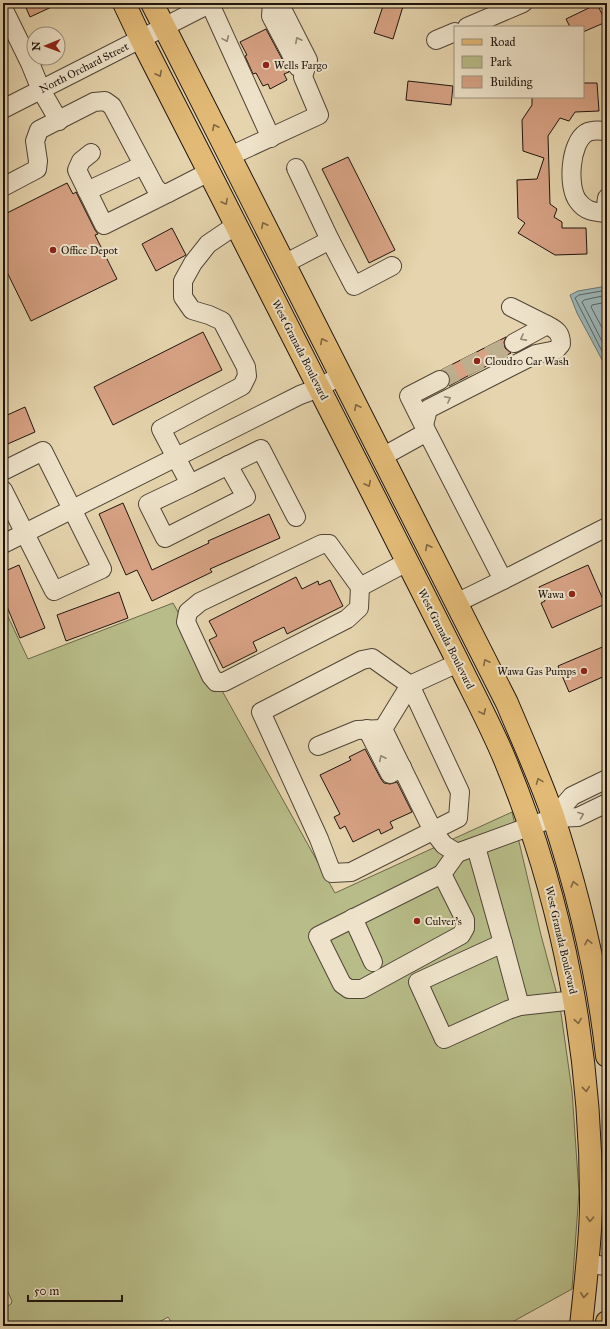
<svg xmlns="http://www.w3.org/2000/svg" width="610" height="1329" font-family="'IM FELL Great Primer',serif">
<style>
.green{fill:#b7bc88;stroke:#6b684b}
.water{fill:#9bb5b5;stroke:#697572}
.lines{fill:none;stroke-linecap:round;stroke-linejoin:round}
.shore{stroke:#5d6562;stroke-width:1}
.building{fill:#d7a284;stroke:#1f150e}
.minor-tunnel{stroke:#bdae8d;stroke-width:18;stroke-dasharray:18 9;stroke-linecap:butt}
.minor-casing{stroke:#504536;stroke-width:20}
.major-casing{stroke:#1f150e;stroke-width:24}
.minor{stroke:#eee3ca;stroke-width:18}
.major{stroke:#e2ba76;stroke-width:22}
.oneway{stroke:#918675}
.oneway2{stroke:#806842}
.poi-dot{fill:#8f2418;stroke:#eee3ca;stroke-width:1.5}
.labels{text-anchor:middle;dominant-baseline:central;stroke-width:4;stroke-linejoin:round;paint-order:stroke}
.poi-label{font-size:11px;fill:#1f150e;stroke:#eee3ca;text-anchor:start}
.street-label{font-size:11px;fill:#1f150e;stroke:#eee3ca}
</style>
<rect width="100%" height="100%" fill="#e5d4ad"/>
<filter id="stains"><feTurbulence type="fractalNoise" baseFrequency=".005" numOctaves="4"/><feColorMatrix values="0 0 0 0 .2 0 0 0 0 .09 0 0 0 0 .02 0 0 0 .5 -.17"/></filter>
<radialGradient id="worn" r=".72"><stop offset=".6" stop-color="#630" stop-opacity="0"/><stop offset="1" stop-color="#630" stop-opacity=".3"/></radialGradient>
<polygon class="green" points="173,603 335,893 512,812 541,935 560,1006 572,1091 579,1192 572,1289 505,1326 174,1326 168,1317 152,1326 7,1326 3,1321 3,1309 11,1304 12,1301 3,1281 3,606 28,659"/>
<polygon class="water" points="607,286 607,369 577,313 570,295 578,291"/>
<g class="lines">
<g class="shore">
<polyline points="607,290 579,295 575,298 607,361"/>
<polyline points="607,295 584,300 582,302 607,351"/>
<polyline points="607,302 592,305 591,307 607,337"/>
</g>
</g>
<g class="building">
<polygon points="24,3 60,3 30,17"/>
<polygon points="384,3 404,3 393,39 374,33"/>
<polygon points="597,4 606,22 583,32 583,27 570,27 566,19"/>
<polygon points="266,29 289,72 284,74 287,80 270,89 268,84 263,86 256,73 253,74 245,56 247,55 240,42"/>
<polygon points="408,81 453,86 451,105 406,100"/>
<polygon points="583,83 597,83 599,111 575,112 569,121 560,118 548,136 550,204 557,209 554,217 562,222 562,228 586,228 587,254 555,255 518,233 525,223 518,218 517,180 537,179 544,158 523,151 522,120 532,105 532,97 583,97"/>
<polygon points="348,157 395,250 369,263 322,169"/>
<polygon points="67,183 73,194 76,192 95,230 98,234 95,235 117,279 31,321 3,264 3,231 8,228 3,218 3,215"/>
<polygon points="172,228 186,255 156,271 142,244"/>
<polygon points="203,332 222,370 113,425 94,387"/>
<polygon points="506,337 504,342 505,348 511,353 449,386 450,381 449,376 446,371 441,370"/>
<polygon points="25,407 35,432 3,446 3,417"/>
<polygon points="123,503 152,570 209,543 208,541 269,514 280,538 210,569 212,572 152,601 137,570 126,575 99,514"/>
<polygon points="19,565 45,628 20,638 3,597 3,572"/>
<polygon points="588,565 605,604 552,628 541,603 545,601 539,587"/>
<polygon points="296,577 302,589 318,581 319,585 330,580 343,606 287,634 284,627 253,642 257,651 223,668 209,640 217,636 209,621"/>
<polygon points="119,592 128,618 66,641 57,615"/>
<polygon points="607,645 607,675 569,692 558,666"/>
<polygon points="365,749 381,779 384,783 390,784 397,782 412,812 390,822 393,828 381,834 379,829 353,842 345,826 340,829 334,817 340,814 320,775 351,760 349,757"/>
</g>
<g class="lines">
<polyline class="minor-tunnel" points="440,380 514,343"/>
<g class="minor-casing">
<g id="minor">
<polyline points="272,3 271,16 298,67"/>
<polyline points="210,4 271,138"/>
<polyline points="3,8 30,63 41,90 59,121"/>
<polyline points="467,27 523,3"/>
<polyline points="436,40 455,32"/>
<polyline points="3,109 211,3"/>
<path d="M607 131C600 131 593 129 586 133 570 143 567 187 578 201 585 211 594 212 605 213L607 198"/>
<polyline points="91,153 81,161 77,170 104,225 168,193"/>
<polyline points="230,156 319,115 303,77 308,60 279,3"/>
<polyline points="296,168 330,240"/>
<polyline points="3,187 37,169 38,161 35,141 39,130 94,102 105,101 112,106 155,187 161,193 168,193 209,172"/>
<polyline points="87,191 143,165"/>
<polyline points="236,225 208,244 193,263 183,281 183,297 192,310 209,315 222,321 246,367 247,376 242,386 161,429 190,484 261,449 296,517"/>
<polyline points="284,264 330,240 354,286 392,266"/>
<polyline points="511,307 547,325"/>
<path d="M424 425 428 409 536 354 556 350 561 344C561 333 557 330 547 325L514 343"/>
<polyline points="426,430 409,396 440,380"/>
<polyline points="382,457 427,432 503,580"/>
<polyline points="3,471 43,451 102,569 54,591 3,490"/>
<polyline points="190,484 148,504 165,538 246,497 228,465"/>
<polyline points="3,544 300,395 319,388 341,375"/>
<polygon points="322,544 329,544 360,587 359,608 347,619 224,682 216,682 211,676 186,622 188,612 200,602"/>
<polyline points="360,587 407,562"/>
<path d="M456 603C507 579 557 552 607 527"/>
<polygon points="372,658 410,685 460,792 458,818 351,872 332,873 319,839 261,712 362,660"/>
<polyline points="458,663 410,685 383,729 433,831 444,845 457,853 553,818 578,817 607,803"/>
<polyline points="367,729 390,774 402,767"/>
<polyline points="318,746 357,730 383,729"/>
<polyline points="553,818 572,796 607,779"/>
<polyline points="476,847 503,943 520,1006"/>
<polyline points="442,874 465,920 465,928 461,935 362,989 349,989 342,984 318,936 442,874 457,853"/>
<polyline points="353,918 373,962"/>
<polyline points="503,943 418,982 444,1039 508,1010 520,1006 575,1000"/>
<polyline points="588,1264 607,1266"/>
</g>
</g>
<g class="major-casing">
<g id="major">
<path d="M124 3 141 39C218 190 296 341 372 492 400 548 429 604 457 660 473 693 491 726 505 760 564 902 592 1055 591 1208 590 1248 585 1287 581 1326"/>
<path d="M152 3 507 703C522 739 539 776 552 813 578 892 598 973 607 1056"/>
<polyline points="607,1326 607,1322"/>
</g>
</g>
<use href="#minor" class="minor"/>
<use href="#major" class="major"/>
</g>
<defs><path id="oneway-chevron" d="M-2-3.5L2.5 0L-2 3.5" fill="none" stroke-width="1.6" stroke-linecap="round" stroke-linejoin="round"/></defs>
<g class="oneway">
<use href="#oneway-chevron" transform="translate(226 39) rotate(66)"/>
<use href="#oneway-chevron" transform="translate(298 40) rotate(-117)"/>
<use href="#oneway-chevron" transform="translate(523 338) rotate(152)"/>
<use href="#oneway-chevron" transform="translate(448 399) rotate(-27)"/>
<use href="#oneway-chevron" transform="translate(382 758) rotate(-117)"/>
<use href="#oneway-chevron" transform="translate(581 815) rotate(-21)"/>
</g>
<g class="oneway2">
<use href="#oneway-chevron" transform="translate(159 74) rotate(63)"/>
<use href="#oneway-chevron" transform="translate(215 127) rotate(-117)"/>
<use href="#oneway-chevron" transform="translate(225 202) rotate(63)"/>
<use href="#oneway-chevron" transform="translate(264 225) rotate(-117)"/>
<use href="#oneway-chevron" transform="translate(323 341) rotate(-117)"/>
<use href="#oneway-chevron" transform="translate(357 407) rotate(-117)"/>
<use href="#oneway-chevron" transform="translate(368 484) rotate(63)"/>
<use href="#oneway-chevron" transform="translate(428 547) rotate(-117)"/>
<use href="#oneway-chevron" transform="translate(486 662) rotate(-117)"/>
<use href="#oneway-chevron" transform="translate(483 712) rotate(65)"/>
<use href="#oneway-chevron" transform="translate(539 781) rotate(-111)"/>
<use href="#oneway-chevron" transform="translate(574 884) rotate(-105)"/>
<use href="#oneway-chevron" transform="translate(588 942) rotate(-102)"/>
<use href="#oneway-chevron" transform="translate(578 1021) rotate(81)"/>
<use href="#oneway-chevron" transform="translate(586 1089) rotate(84)"/>
<use href="#oneway-chevron" transform="translate(590 1219) rotate(93)"/>
<use href="#oneway-chevron" transform="translate(584 1295) rotate(96)"/>
</g>
<g class="poi-dot">
<circle cx="266" cy="65" r="4"/>
<circle cx="53" cy="250" r="4"/>
<circle cx="477" cy="361" r="4"/>
<circle cx="572" cy="594" r="4"/>
<circle cx="584" cy="671" r="4"/>
<circle cx="417" cy="921" r="4"/>
</g>
<g class="labels">
<g class="poi-label">
<text x="274" y="65">Wells Fargo</text>
<text x="61" y="250">Office Depot</text>
<text x="485" y="361">Cloud10 Car Wash</text>
<text x="564" y="594" text-anchor="end">Wawa</text>
<text x="576" y="671" text-anchor="end">Wawa Gas Pumps</text>
<text x="425" y="921">Culver's</text>
</g>
<g class="street-label">
<text transform="translate(84 68) rotate(-27)">North Orchard Street</text>
<text transform="translate(300 350) rotate(63)">West Granada Boulevard</text>
<text transform="translate(446 639) rotate(63)">West Granada Boulevard</text>
<text transform="translate(561 940) rotate(77)">West Granada Boulevard</text>
</g>
</g>
<rect width="610" height="1329" fill="none" stroke="#e5d4ad" stroke-width="16"/>
<rect x="4" y="4" width="602" height="1321" fill="none" stroke="#1f150e" stroke-width="2"/>
<rect x="8" y="8" width="594" height="1313" fill="none" stroke="#1f150e"/>
<rect x="454" y="26" width="130" height="72" fill="#eee3ca" stroke="#9b917f"/>
<rect x="462" y="39" width="20" height="6" fill="#e2ba76" stroke="#9b917f"/>
<text x="490" y="46" font-size="12" fill="#1f150e">Road</text>
<rect x="462" y="56" width="20" height="12" fill="#b7bc88" stroke="#9b917f"/>
<text x="490" y="66" font-size="12" fill="#1f150e">Park</text>
<rect x="462" y="76" width="20" height="12" fill="#d7a284" stroke="#9b917f"/>
<text x="490" y="86" font-size="12" fill="#1f150e">Building</text>
<g transform="translate(46 46) rotate(269)"><circle r="19" fill="#eee3ca" stroke="#9b917f"/>
<path d="M0-3L7 15L0 10L-7 15Z" fill="#8f2418"/>
<text y="-6" font-size="11" font-weight="bold" text-anchor="middle" fill="#1f150e">N</text>
</g>
<path d="M28 1295v6h94v-6" fill="none" stroke="#1f150e" stroke-width="2"/>
<text x="34" y="1295" font-size="12" fill="#1f150e" stroke="#eee3ca" stroke-width="3" paint-order="stroke">50 m</text>
<rect width="100%" height="100%" filter="url(#stains)"/>
<rect width="100%" height="100%" fill="url(#worn)"/>
</svg>
